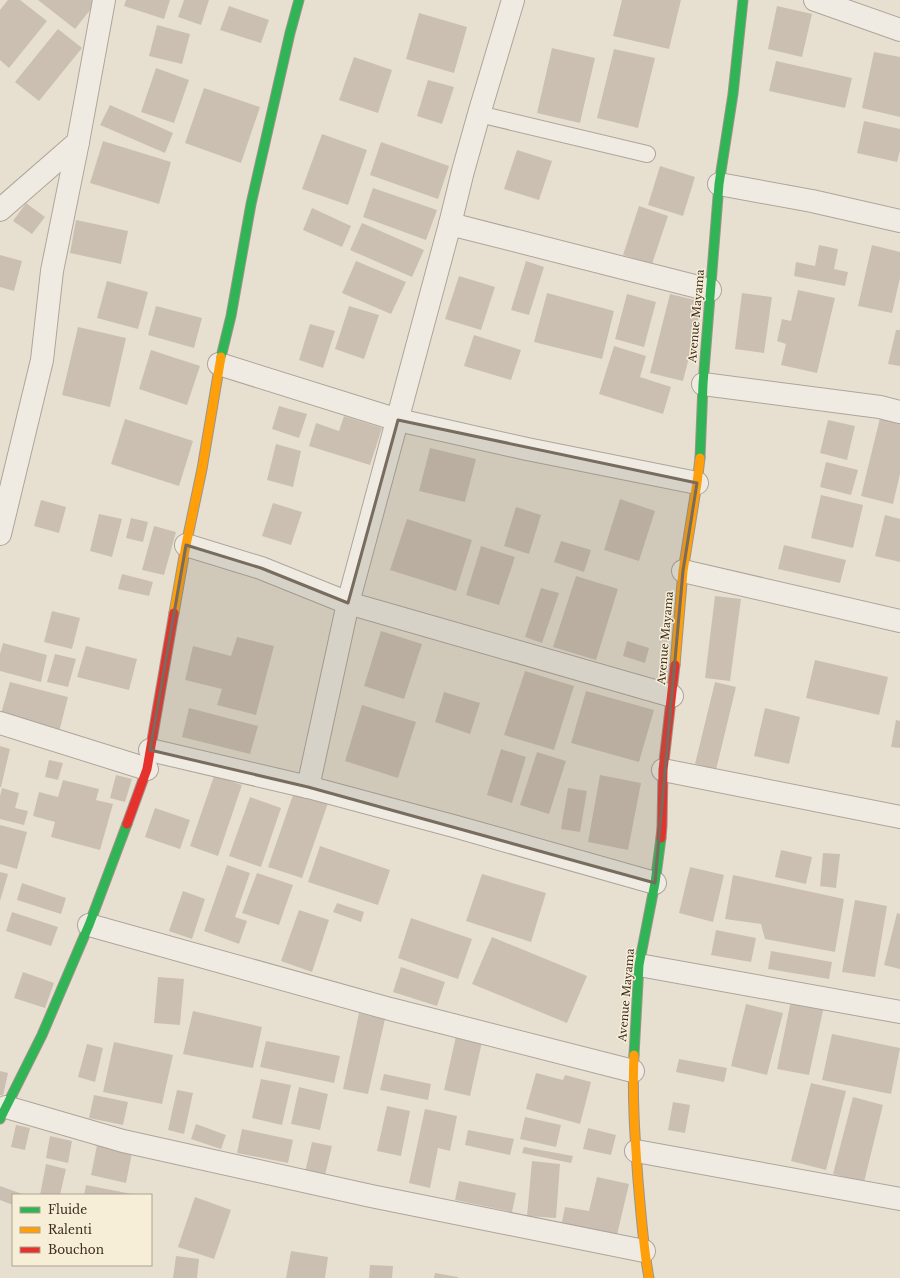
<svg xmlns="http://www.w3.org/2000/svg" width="900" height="1278" font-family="'Libre Baskerville',serif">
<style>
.building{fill:#cbbfb2}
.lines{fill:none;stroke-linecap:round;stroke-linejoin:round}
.lane-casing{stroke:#ada599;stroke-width:18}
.street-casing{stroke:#ada599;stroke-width:24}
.fast-casing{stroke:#9c958a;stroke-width:11}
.slow-casing{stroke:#9c958a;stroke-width:11}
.jam-casing{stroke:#9c958a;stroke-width:11}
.lane{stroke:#efebe3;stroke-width:16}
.street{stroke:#efebe3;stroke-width:22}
.fast{stroke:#30b455;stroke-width:9}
.slow{stroke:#ff9f0a;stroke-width:9}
.jam{stroke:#e5322d;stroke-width:9}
.marked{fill:#786c5e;fill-opacity:0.2;stroke:#786c5e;stroke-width:3;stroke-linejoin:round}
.labels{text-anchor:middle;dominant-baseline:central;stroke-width:3;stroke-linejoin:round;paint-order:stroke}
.street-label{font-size:11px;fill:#3d2e20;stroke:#f7eed8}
</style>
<rect width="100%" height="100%" fill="#e7e0d1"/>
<g class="building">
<polygon points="8,0 20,0 47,21 9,68 0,60 0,10"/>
<polygon points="38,0 98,0 75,29"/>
<polygon points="126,0 170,0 164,19 124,6"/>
<polygon points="184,0 209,0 201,25 178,17"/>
<polygon points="622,0 681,0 669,49 613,36"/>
<polygon points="229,6 269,20 261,43 220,30"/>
<polygon points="777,6 812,14 802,57 768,49"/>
<polygon points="419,13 467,27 454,73 406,59"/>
<polygon points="157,25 190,34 182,64 149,56"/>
<polygon points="58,29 82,48 39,101 15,82"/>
<polygon points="552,48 595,58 580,123 537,113"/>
<polygon points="614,49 655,58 638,128 597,118"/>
<polygon points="874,52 900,57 900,117 862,108"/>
<polygon points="354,57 392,70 378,113 339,100"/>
<polygon points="776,61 852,78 845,108 769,91"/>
<polygon points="156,68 189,80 174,123 141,112"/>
<polygon points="428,80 454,87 442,124 417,116"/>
<polygon points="204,88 260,107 241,163 185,143"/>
<polygon points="110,105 173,133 165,153 100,125"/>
<polygon points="864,121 900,129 900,151 897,162 857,153"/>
<polygon points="322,134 367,150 348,205 302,189"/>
<polygon points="103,141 171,162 159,204 90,183"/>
<polygon points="381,142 449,166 438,199 370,175"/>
<polygon points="517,150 552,161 539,200 504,189"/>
<polygon points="660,166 695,177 683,216 648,205"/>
<polygon points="373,188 437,210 426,240 363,217"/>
<polygon points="26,203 45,217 32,234 13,221"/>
<polygon points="639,206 668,216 652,264 623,255"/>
<polygon points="312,208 351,226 342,247 303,230"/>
<polygon points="76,220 128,231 121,264 70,253"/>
<polygon points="362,223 424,250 412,277 350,250"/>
<polygon points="819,245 838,249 834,269 848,272 845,286 794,276 796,262 815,266"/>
<polygon points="872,245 900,252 900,278 892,313 858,306"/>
<polygon points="0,255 22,261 14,291 0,287"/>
<polygon points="356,261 406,282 391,314 342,293"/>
<polygon points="526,261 544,267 529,315 511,310"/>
<polygon points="459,276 495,287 481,330 445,319"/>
<polygon points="107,281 148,292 138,329 97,318"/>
<polygon points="798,290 835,298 817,373 781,365 786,344 777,341 782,319 791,321"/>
<polygon points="547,293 614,311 602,359 534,342"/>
<polygon points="742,293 772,297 764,353 735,349"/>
<polygon points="627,294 656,302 644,347 615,339"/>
<polygon points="670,294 703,302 683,381 650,373"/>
<polygon points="156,306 202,318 194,348 148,335"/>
<polygon points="349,306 379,315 364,359 335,349"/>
<polygon points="310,324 335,331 323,368 299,360"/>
<polygon points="78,327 126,338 110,407 62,395"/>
<polygon points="896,330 900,330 900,366 888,364"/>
<polygon points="474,335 521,350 511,380 464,366"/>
<polygon points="614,346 646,356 640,377 671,387 663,414 599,394"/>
<polygon points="151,350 200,366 187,405 139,389"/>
<polygon points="279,406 307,414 299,438 272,429"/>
<polygon points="344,416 382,428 370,465 309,446 316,423 339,431"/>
<polygon points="880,418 900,423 900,474 893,504 861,496"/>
<polygon points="125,419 193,441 179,486 111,464"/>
<polygon points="828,420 855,426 847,460 820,453"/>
<polygon points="276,444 301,451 293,487 267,480"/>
<polygon points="430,448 476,459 465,502 419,491"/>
<polygon points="826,462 858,470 851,495 820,487"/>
<polygon points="821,495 863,505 853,548 811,538"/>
<polygon points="620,499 655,511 639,561 604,550"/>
<polygon points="41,500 66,507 59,533 34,526"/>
<polygon points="273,503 302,512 291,545 262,536"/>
<polygon points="516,507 541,515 529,554 504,546"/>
<polygon points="99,514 122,519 112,557 90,551"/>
<polygon points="885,515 900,519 900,562 875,556"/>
<polygon points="131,518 148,522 143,542 126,538"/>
<polygon points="407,519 472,540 456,591 390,570"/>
<polygon points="154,526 176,532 164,575 142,570"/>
<polygon points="561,541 591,550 584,572 554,562"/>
<polygon points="784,545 846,560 840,583 778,569"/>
<polygon points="481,546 515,557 499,605 466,595"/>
<polygon points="122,574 153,582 149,596 118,589"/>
<polygon points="576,576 618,589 596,660 553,647"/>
<polygon points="541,588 559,593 542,643 525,637"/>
<polygon points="715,596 741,599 730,681 705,678"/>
<polygon points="52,611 80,618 72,649 44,642"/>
<polygon points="381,631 422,644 404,699 364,686"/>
<polygon points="237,637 274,646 256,715 217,705 222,689 185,680 193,646 231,656"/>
<polygon points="627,641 649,648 645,663 623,656"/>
<polygon points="3,643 47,655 41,682 0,671 0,654"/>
<polygon points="86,646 137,659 129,690 77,677"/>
<polygon points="55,654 76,659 68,687 47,682"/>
<polygon points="815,660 888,677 879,715 806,698"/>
<polygon points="525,671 574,686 554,750 504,735"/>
<polygon points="10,682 68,697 59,732 0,717"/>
<polygon points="715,682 736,687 716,770 695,764"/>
<polygon points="586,691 654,710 639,762 571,743"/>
<polygon points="444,692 480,703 470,734 435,722"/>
<polygon points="362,705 416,722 398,778 345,761"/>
<polygon points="189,708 258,726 250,754 182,737"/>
<polygon points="765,708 800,717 789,764 754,756"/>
<polygon points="896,720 900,721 900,748 891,747"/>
<polygon points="0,746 10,749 1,787 0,787"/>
<polygon points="501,749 526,757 512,803 487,795"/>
<polygon points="537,752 566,761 549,814 520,805"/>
<polygon points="49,760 63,763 58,780 45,777"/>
<polygon points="116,775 132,779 125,802 110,798"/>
<polygon points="600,775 641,783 628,850 588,842"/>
<polygon points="214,776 242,785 218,856 190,846"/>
<polygon points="63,780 99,789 96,800 113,804 100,850 51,837 55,822 33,816 39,792 58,797"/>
<polygon points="2,788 19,793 15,808 28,811 24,825 0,819 0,796"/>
<polygon points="568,788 587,791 580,832 561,829"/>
<polygon points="294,792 328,803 302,878 268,867"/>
<polygon points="250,797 281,808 261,867 229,856"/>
<polygon points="155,808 190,820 180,849 145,837"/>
<polygon points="0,825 27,832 17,869 0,864"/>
<polygon points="320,846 390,870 378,905 308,882"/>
<polygon points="781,850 812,857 806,884 775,877"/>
<polygon points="823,853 840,854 836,888 820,886"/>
<polygon points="227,865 250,873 235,917 247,921 239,944 204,931"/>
<polygon points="690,867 724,875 713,922 679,913"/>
<polygon points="0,872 8,874 0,901"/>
<polygon points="257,873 293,885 279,925 242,913"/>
<polygon points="482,874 546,893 531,942 466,921"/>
<polygon points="733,875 844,899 835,952 765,939 761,924 725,919"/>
<polygon points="22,883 66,898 61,914 17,900"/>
<polygon points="183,891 205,899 192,939 169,931"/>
<polygon points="855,900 887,906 875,977 842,972"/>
<polygon points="337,903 364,912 361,922 333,912"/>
<polygon points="299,910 329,920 312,972 281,961"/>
<polygon points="12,912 58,927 51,946 6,931"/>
<polygon points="897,913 900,914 900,969 884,965"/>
<polygon points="411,918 472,939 458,979 398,958"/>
<polygon points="716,930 756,938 751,962 711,955"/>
<polygon points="492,937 587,976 567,1023 472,984"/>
<polygon points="771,951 832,962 829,979 768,969"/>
<polygon points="401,967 445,982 437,1006 393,992"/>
<polygon points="23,972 54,983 45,1008 14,998"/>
<polygon points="158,977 184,979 180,1025 154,1023"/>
<polygon points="791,1000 824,1006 809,1075 777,1069"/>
<polygon points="746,1004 783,1013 767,1075 731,1066"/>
<polygon points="193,1011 262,1027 253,1068 183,1054"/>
<polygon points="359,1013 385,1019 368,1094 343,1089"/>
<polygon points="832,1034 900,1048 891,1094 822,1080"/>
<polygon points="456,1036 482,1042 470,1096 444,1090"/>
<polygon points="266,1041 340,1056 334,1083 260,1067"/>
<polygon points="114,1042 173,1055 162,1104 103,1092"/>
<polygon points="87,1044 103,1048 95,1082 78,1077"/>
<polygon points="679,1059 727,1068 724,1082 676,1072"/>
<polygon points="0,1071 8,1073 3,1096 0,1095"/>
<polygon points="536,1073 563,1080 565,1075 591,1082 580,1124 526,1109"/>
<polygon points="384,1074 431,1084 428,1100 380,1090"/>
<polygon points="261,1079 291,1085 282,1125 252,1118"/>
<polygon points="811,1083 846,1091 826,1170 791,1161"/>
<polygon points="299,1087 328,1094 320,1130 291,1124"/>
<polygon points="177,1090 193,1093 184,1134 168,1130"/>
<polygon points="94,1095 128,1102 123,1125 89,1118"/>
<polygon points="853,1097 883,1105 864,1182 833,1174"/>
<polygon points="673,1102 690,1105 685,1133 668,1130"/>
<polygon points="387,1106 410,1111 401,1156 377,1151"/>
<polygon points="425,1109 457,1116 450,1151 438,1148 430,1188 409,1183"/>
<polygon points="525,1117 561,1125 556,1147 520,1139"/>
<polygon points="196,1124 226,1135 221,1149 191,1139"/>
<polygon points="16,1125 30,1128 25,1150 11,1147"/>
<polygon points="588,1128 616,1135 611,1155 583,1149"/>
<polygon points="242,1129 293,1140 288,1163 237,1153"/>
<polygon points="468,1130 514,1139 510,1155 465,1145"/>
<polygon points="50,1136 72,1141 68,1163 46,1158"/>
<polygon points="312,1142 332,1146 325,1175 305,1172"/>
<polygon points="97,1145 132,1153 126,1183 91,1175"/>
<polygon points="524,1147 573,1156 571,1163 522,1153"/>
<polygon points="532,1161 560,1164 556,1218 527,1216"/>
<polygon points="46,1164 66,1169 60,1195 40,1195"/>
<polygon points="597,1177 629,1184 616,1239 561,1227 565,1207 589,1211"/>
<polygon points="459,1181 516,1193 512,1212 455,1200"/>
<polygon points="86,1185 132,1194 132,1195 84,1195"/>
<polygon points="0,1186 25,1195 13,1195 13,1205 0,1200"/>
<polygon points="195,1197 231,1210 214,1259 178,1247"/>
<polygon points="291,1251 328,1257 325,1278 286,1278"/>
<polygon points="176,1256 199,1259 197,1278 173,1278"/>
<polygon points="370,1265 393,1266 392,1278 369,1278"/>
<polygon points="435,1273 458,1277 458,1278 434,1278"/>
</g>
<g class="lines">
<g class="lane-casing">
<polyline id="lane" points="479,114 647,154"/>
</g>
<g class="street-casing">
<g id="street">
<polyline points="815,0 900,30"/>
<polyline points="719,184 812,201 900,221"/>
<polyline points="0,210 78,142"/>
<polyline points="450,224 710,290"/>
<polyline points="219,364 398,420 527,449 697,483"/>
<polyline points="703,384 880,407 900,412"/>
<polyline points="0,534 42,360 52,271 78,142 104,0"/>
<polyline points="186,545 261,568 348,603 672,696"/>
<polyline points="683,571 900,621"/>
<polyline points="0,723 147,769"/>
<polyline points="150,750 308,787 457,827 655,883"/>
<polyline points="663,770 900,817"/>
<polyline points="308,787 348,603 450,224 463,171 479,114 513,0"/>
<polyline points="89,925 390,1009 633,1071"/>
<polyline points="639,965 900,1012"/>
<polyline points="6,1107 123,1141 371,1196 644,1251"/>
<polyline points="636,1151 900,1199"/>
</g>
</g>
<g class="fast-casing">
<g id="fast">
<polyline points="221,357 231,316 251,204 290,33 299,0"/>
<polyline points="700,458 703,384 719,184 733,94 743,0"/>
<polyline points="634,1055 639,965 655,883 661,838"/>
<polyline points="0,1119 42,1035 89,925 127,824"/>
</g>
</g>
<g class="slow-casing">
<g id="slow">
<polyline points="174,613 186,545 202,469 221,357"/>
<polyline points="675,665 683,571 697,483 700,458"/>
<path d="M634 1055C632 1096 635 1139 638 1180 641 1213 643 1246 649 1278"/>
</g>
</g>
<g class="jam-casing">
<g id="jam">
<polyline points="127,824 147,769 174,613"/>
<polyline points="661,838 662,826 663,770 675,665"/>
</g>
</g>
<use href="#lane" class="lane"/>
<use href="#street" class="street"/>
<use href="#fast" class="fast"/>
<use href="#slow" class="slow"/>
<use href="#jam" class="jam"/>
</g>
<path class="marked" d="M398 420 697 483 683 571 655 883 308 787 150 750 186 545 261 568 348 603Z"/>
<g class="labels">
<g class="street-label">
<text transform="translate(696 316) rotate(-85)">Avenue Mayama</text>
<text transform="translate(665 638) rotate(-85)">Avenue Mayama</text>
<text transform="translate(626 995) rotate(-85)">Avenue Mayama</text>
</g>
</g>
<rect x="12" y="1194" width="140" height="72" fill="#f7eed8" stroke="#ada18e"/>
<rect x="20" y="1207" width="20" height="6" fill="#30b455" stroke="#ada18e"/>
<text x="48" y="1214" font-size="12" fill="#3d2e20">Fluide</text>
<rect x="20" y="1227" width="20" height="6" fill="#ff9f0a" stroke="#ada18e"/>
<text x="48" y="1234" font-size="12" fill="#3d2e20">Ralenti</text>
<rect x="20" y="1247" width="20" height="6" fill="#e5322d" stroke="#ada18e"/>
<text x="48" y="1254" font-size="12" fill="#3d2e20">Bouchon</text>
</svg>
